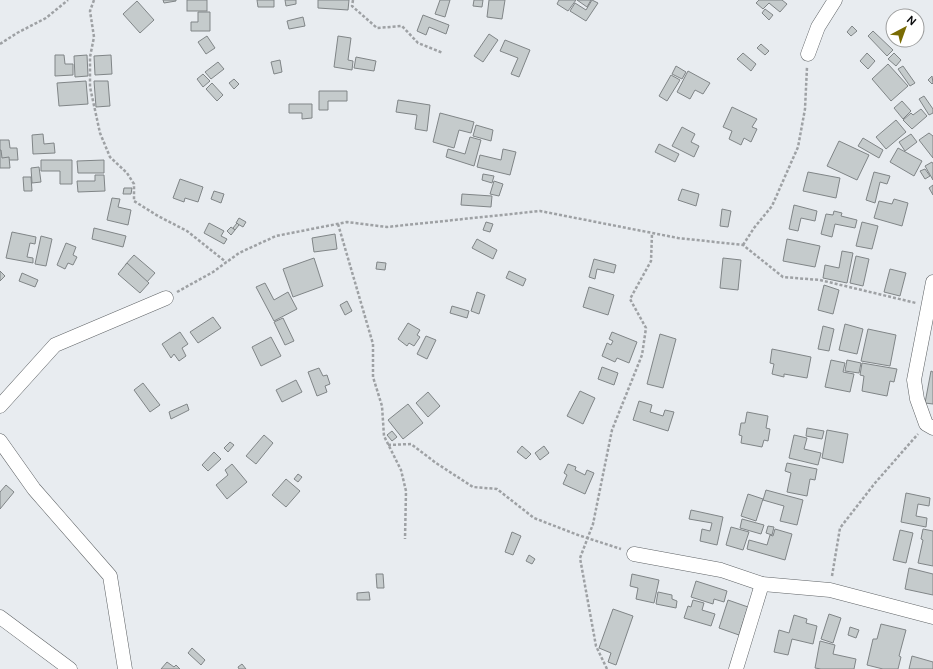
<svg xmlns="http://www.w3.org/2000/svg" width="933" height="669" font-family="'DM Sans',sans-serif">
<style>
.building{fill:#c5cbcc;stroke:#808587}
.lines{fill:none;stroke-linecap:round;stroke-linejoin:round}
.street-casing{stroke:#606467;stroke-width:15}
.path{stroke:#9ea1a4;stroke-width:2.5;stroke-dasharray:3 2;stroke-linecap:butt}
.street{stroke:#fff;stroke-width:14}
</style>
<rect width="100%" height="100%" fill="#e8ecf0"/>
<g class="building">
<polygon points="163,0 176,0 176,1 164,3"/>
<rect x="187" y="0" width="20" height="11"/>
<polygon points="257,0 274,0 274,7 258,7"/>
<polygon points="285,0 296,0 296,4 286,6"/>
<polygon points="318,0 349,0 348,10 318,8"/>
<polygon points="440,0 450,0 445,17 435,14"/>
<polygon points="474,0 483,0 482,7 473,6"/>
<polygon points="489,0 505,0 502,19 487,17"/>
<polygon points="559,0 576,0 568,11 557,4"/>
<polygon points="577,0 591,0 587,7"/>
<polygon points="592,0 598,3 586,21 570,11 575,3 586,10"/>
<polygon points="759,0 782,0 787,4 780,12 769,3 763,9 756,3"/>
<polygon points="137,1 154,20 140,33 123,14"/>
<polygon points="765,9 773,15 769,20 762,13"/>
<polygon points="198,12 210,12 210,31 191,31 191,22 198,22"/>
<polygon points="423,15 449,25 446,34 429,27 426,35 417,31"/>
<polygon points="303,17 305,26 289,29 287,21"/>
<polygon points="852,26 857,31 851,36 847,32"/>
<polygon points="873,31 893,50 887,56 868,36"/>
<polygon points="489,34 498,40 483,62 474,56"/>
<polygon points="207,36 215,48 206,54 198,42"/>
<polygon points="338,36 351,38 348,60 353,61 352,70 334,67"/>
<polygon points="505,40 530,50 519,77 511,74 518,58 500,51"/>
<polygon points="761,44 769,51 765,55 757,48"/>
<polygon points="743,53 756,64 751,71 737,59"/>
<polygon points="867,53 875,61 868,69 860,61"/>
<polygon points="894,53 901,60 896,66 888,59"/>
<polygon points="55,55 64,55 65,64 73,64 73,75 55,76"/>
<polygon points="87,55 88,76 75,77 74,56"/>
<polygon points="111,55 112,74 95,75 94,56"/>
<polygon points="356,57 376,61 374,71 354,68"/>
<polygon points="280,60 282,72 274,74 271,62"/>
<polygon points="218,62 224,69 211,79 205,72"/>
<polygon points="888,64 908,86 891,101 872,79"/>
<polygon points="676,66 686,72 682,79 672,74"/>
<polygon points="903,66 915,83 910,86 898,69"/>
<polygon points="688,71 710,83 703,94 695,90 690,99 677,92"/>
<polygon points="203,74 210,81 203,87 197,79"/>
<polygon points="671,75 680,80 667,101 659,96"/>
<polygon points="932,76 933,83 932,84 928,80"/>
<polygon points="234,79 239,84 234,89 229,83"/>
<polygon points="86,81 88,104 59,106 57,83"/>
<polygon points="94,81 108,81 110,106 96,107"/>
<polygon points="212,83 223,95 217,101 206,89"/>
<polygon points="319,91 347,91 347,101 328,101 328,110 319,110"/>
<polygon points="924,96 933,109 933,113 929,115 919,99"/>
<polygon points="398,100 430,105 427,131 415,129 417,115 396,112"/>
<polygon points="902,101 911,111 903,119 894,108"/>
<polygon points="289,104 312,104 312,118 302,119 302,113 289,113"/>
<polygon points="732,107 757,119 752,127 757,129 751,142 744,138 741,145 729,139 732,131 723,127"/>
<polygon points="921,109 927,116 912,129 903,120 911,113 913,115"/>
<polygon points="440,113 474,122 471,133 459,130 454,148 433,142"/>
<polygon points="896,120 906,132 886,149 876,137"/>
<polygon points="476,125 493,130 491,141 473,136"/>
<polygon points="682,127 695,134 691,142 699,146 694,157 672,146"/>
<polygon points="929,133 933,136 933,158 919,140"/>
<polygon points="43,134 44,144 54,143 55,153 33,154 32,135"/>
<polygon points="911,134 917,142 905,151 899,142"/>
<polygon points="470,137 481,140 474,166 446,157 448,149 465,154"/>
<polygon points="863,138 883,150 879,158 858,146"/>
<polygon points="0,140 9,140 10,148 17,148 18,160 0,160"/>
<polygon points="839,141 869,155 857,180 827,166"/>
<polygon points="659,144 679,154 675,162 655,152"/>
<polygon points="898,148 922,161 914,176 890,162"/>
<polygon points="503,149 516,152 510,175 477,167 480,155 501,160"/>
<polygon points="0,150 1,150 2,158 9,157 10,168 0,168"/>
<polygon points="41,160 72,160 72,184 60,184 60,171 41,171"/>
<polygon points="104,160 104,173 78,173 77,161"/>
<polygon points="932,162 933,164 933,180 925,166"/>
<polygon points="39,167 41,182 32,183 31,168"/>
<polygon points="925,169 930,176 925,179 920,171"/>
<polygon points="808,172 840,178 836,198 803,191"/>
<polygon points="874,172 890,176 887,184 880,182 875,203 866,200"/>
<polygon points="483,174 494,176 492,183 482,180"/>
<polygon points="95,175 104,175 105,191 78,192 77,181 95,181"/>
<polygon points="23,177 31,177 32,191 24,191"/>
<polygon points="180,179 203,187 198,202 185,198 184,202 173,198"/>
<polygon points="494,181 503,184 499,196 490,194"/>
<polygon points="933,185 933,195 929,188"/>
<polygon points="124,188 132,188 131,194 123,194"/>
<polygon points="682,189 699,194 696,206 678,200"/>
<polygon points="214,191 224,194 221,203 211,199"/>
<polygon points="462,194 492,196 491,207 461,205"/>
<polygon points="112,198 120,199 118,207 131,210 128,225 107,220"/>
<polygon points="894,199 908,203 902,226 874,218 879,201 892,204"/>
<polygon points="794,205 817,211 815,221 801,218 798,231 789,229"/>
<polygon points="722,209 731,211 728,227 720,226"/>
<polygon points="834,211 842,213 841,216 857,220 855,228 835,224 832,237 821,234 826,214 833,215"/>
<polygon points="239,218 246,222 243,227 236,223"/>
<polygon points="486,222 493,224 490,232 483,230"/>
<polygon points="862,222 878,226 872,249 856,246"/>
<polygon points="209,223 224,231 221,236 227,239 224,244 204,233"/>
<polygon points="237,223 239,225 235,230 233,228"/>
<polygon points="231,227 235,230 231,235 227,231"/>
<polygon points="94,228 126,236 123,247 92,239"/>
<polygon points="12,232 36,237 35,244 30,243 27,257 33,258 33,263 6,258"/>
<polygon points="335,234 337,249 314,252 312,238"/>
<polygon points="41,236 52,239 46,266 35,264"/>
<polygon points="477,239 497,250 493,259 472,248"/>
<polygon points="787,239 820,246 815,267 783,261"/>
<polygon points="66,243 76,247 73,255 77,257 73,265 68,263 65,269 57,265"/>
<polygon points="842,251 853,253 847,283 823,278 825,265 839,268"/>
<polygon points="134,255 155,273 146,283 125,265"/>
<polygon points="856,256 869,259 863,286 850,283"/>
<polygon points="314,258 323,286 293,297 283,269"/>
<polygon points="723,258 741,260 738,290 720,288"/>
<polygon points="594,259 616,265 614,273 597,269 595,279 589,277"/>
<polygon points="377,262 386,263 385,270 376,269"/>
<polygon points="127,263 149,283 140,293 118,274"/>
<polygon points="890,269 906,273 900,296 884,292"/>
<polygon points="0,271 5,276 0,281"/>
<polygon points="509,271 526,279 523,286 506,278"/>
<polygon points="22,273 38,280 35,287 19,281"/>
<polygon points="265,283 274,300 288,292 297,309 274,321 256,287"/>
<polygon points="824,285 839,290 833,314 818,310"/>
<polygon points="589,287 614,295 608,315 583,307"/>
<polygon points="477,292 485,295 479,314 471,311"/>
<polygon points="347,301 352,311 345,315 340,305"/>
<polygon points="452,306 469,311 467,318 450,313"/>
<polygon points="213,317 221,328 198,343 190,332"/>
<polygon points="283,318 294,341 285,345 274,322"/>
<polygon points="408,323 420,330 417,335 420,337 414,346 409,343 407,346 398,339"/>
<polygon points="845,324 863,329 857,354 839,350"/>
<polygon points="823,326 834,329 829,351 818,349"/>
<polygon points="868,329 896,335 890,366 861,361"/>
<polygon points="180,332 188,344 182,348 186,356 179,361 174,354 171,358 162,344"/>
<polygon points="612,332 637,342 629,363 617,358 615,362 602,356 607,343 611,345 613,341 609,339"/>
<polygon points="660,334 676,339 663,388 647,384"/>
<polygon points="426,336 436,340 427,359 417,354"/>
<polygon points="271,337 281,356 261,366 252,347"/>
<polygon points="772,349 811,357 807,378 784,374 784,377 772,374 774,364 770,363"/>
<polygon points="831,360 845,363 843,372 854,374 850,392 825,387"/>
<polygon points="847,360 861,363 859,373 845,371"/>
<polygon points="862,363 897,369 894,382 890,381 887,396 862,391 864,376 860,375"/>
<polygon points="602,367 618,373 614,385 598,379"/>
<polygon points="319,368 323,376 327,375 330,384 325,386 327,392 317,396 308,372"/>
<polygon points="931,371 933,372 933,404 925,403"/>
<polygon points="296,380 302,392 282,402 276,390"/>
<polygon points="143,383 160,405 150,412 134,390"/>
<polygon points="580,391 595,398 583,424 567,416"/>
<polygon points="428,392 440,406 428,417 416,403"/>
<polygon points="639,401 652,405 650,412 663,416 665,410 674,412 668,431 633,420"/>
<polygon points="187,404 189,410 171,419 169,412"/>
<polygon points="408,404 423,423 403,439 388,420"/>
<polygon points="747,412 768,416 766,428 770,429 768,441 764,440 762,447 741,443 742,436 739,435 741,423 745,423"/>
<polygon points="807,428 824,431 822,439 806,436"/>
<polygon points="827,430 848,434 843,463 822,458"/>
<polygon points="392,431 397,437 392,441 387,435"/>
<polygon points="264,435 273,443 256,464 246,456"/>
<polygon points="794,435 807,438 804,449 821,453 818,465 789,458"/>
<polygon points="230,442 234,445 228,452 224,448"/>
<polygon points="522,446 531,454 526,459 517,452"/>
<polygon points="544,446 549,453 540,460 535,453"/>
<polygon points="214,452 221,459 208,471 202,465"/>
<polygon points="787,463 817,469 815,480 810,479 807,496 787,492 791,473 785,471"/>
<polygon points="232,464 247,482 227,499 216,485 228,475 225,470"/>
<polygon points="568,464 576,467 575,470 585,475 587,470 594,473 585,494 563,484 567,475 564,473"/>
<polygon points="298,474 302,477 298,482 294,479"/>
<polygon points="286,479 300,491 286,507 272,495"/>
<polygon points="6,485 14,492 0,509 0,492"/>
<polygon points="766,490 803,500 797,525 780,521 784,506 763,500"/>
<polygon points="906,493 930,498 929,506 918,504 916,516 927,518 926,527 901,522"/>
<polygon points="748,494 763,499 756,521 741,516"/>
<polygon points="691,510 723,517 717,545 700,541 702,529 710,531 712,523 689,519"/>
<polygon points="742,519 764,525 761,534 740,528"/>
<polygon points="768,526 774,527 772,535 766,533"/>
<polygon points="731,527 749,532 743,550 726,545"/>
<polygon points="775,529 792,534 785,560 747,549 749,540 767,545 770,535 773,536"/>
<polygon points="923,529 933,531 933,566 918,563 923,540 921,539"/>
<polygon points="900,530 913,533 906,563 893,560"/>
<polygon points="512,532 521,536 513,555 505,552"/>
<polygon points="529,555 535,559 532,564 526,561"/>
<polygon points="909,568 933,574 933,595 905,589"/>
<polygon points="376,574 383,574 384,588 377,588"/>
<polygon points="632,574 659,580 654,603 636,599 638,588 630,586"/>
<polygon points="696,581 727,591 724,602 714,599 713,604 691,597"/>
<polygon points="369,592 370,600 357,600 357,593"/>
<polygon points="658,592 672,595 672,599 677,601 676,608 656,604"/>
<polygon points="693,600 704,603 702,610 715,614 711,626 684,618 688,606 691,607"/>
<polygon points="728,600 748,607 739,635 719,628"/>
<polygon points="613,609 633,616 616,665 608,662 611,653 599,648"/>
<polygon points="829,614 841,618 833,643 821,639"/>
<polygon points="794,615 807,619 806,623 817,626 813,644 792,639 788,655 774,652 779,630 789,633"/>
<polygon points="881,624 906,630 899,656 901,657 898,669 883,669 867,665 873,639 877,639"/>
<polygon points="850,627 859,630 856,638 848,635"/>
<polygon points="820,641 835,645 833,654 856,659 854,669 821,669 815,668"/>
<polygon points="192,648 205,660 201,665 188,653"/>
<polygon points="912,656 933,662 933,669 909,669"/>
<polygon points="167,662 174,667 176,665 180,669 161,669"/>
<polygon points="242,664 246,669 239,669 238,667"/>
</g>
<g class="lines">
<g class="street-casing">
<g id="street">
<polyline points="808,54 818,27 835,0"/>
<polyline points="933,282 914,380 917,399 926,424 933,428"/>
<polyline points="0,406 55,345 166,298"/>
<polyline points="0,441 34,489 110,576 125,669"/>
<polyline points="634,554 721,570 762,584 830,590 933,617"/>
<polyline points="0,617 70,669"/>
<polyline points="736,669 762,584"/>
</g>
</g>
<g class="path">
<polyline points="94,0 90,11 94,37 90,57 90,87 100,133 110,157 127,173 134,184 134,201 158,216 187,231 226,262"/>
<polyline points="353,0 352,6 377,28 402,26 418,43 443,53"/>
<polyline points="0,44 17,33 46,18 68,0"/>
<polyline points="338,224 373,344 373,377 382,406 384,436 401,470 406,491 405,539"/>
<polyline points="743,245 754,228 772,206 798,147 805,109 807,67"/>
<polyline points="177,292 213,272 239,253 276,236 347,222 387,227 540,211 678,238 743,245 783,277 820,280 916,303"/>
<polyline points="388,445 411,444 436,463 473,487 497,489 534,518 578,535 621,549"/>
<polyline points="832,576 840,528 875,483 918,434"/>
<polyline points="607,669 596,646 580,558 593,524 612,430 642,355 646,328 630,299 651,261 652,233"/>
</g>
<use href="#street" class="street"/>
</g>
<g transform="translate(905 28) rotate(41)"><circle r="19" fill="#ffffff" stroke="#9d9e9e"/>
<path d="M0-3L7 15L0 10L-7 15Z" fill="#796b03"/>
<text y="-6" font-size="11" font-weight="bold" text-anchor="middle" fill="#0b0c0d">N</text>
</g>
</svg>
